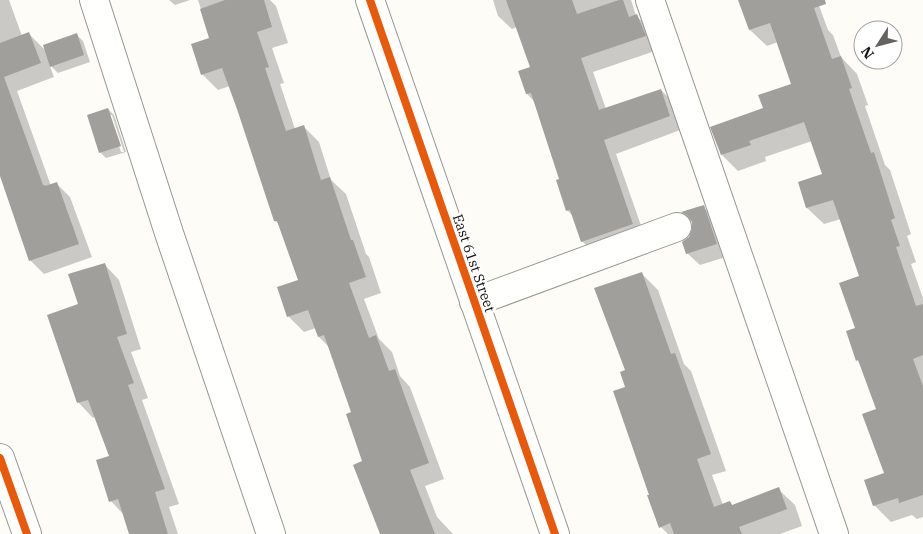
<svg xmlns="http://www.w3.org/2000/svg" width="923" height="534" font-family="'IBM Plex Serif',serif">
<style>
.shadow{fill:#0003;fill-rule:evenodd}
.building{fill:#a19f9c}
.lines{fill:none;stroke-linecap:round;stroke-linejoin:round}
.minor-casing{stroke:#979795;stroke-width:30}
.minor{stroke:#fffffe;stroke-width:28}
.cycleway-casing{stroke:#fff;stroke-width:11}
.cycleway{stroke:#e8590c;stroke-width:8}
.labels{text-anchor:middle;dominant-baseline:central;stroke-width:5;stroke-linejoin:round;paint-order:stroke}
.street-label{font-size:14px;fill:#111;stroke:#fff}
</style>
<rect width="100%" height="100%" fill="#fdfcf7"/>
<g class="shadow">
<polygon points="0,0 9,0 22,36 29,34 46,51 76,34 83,41 90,62 58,73 49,64 54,77 17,91 51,186 57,184 70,197 92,257 44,274 30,260 0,172"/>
<polygon points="169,0 190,0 175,5"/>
<polygon points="198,0 270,0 276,6 288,43 272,48 284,83 280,84 295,129 303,126 319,142 331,180 346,194 366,254 369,257 381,293 364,299 379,339 392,352 400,376 410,387 444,479 425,486 437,517 453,534 388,534 363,462 353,413 330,348 319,337 316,328 304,332 288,316 299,281 280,225 275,221 230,86 218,90 202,74 211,39"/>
<polygon points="493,0 631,0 636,16 651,29 658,50 593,72 606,109 661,90 674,103 683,129 616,154 645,237 595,254 582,241 574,217 568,211 557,181 561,180 535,102 527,94 531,67 517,27 512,29 498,16"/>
<polygon points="739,0 817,0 828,30 833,35 841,57 857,74 868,105 865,106 885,165 890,170 911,234 907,236 916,262 911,264 923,298 923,517 917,519 912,515 891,522 874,505 885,474 877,410 861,363 857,360 857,329 861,277 841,219 824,224 807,208 799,183 823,175 812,141 765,157 766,161 738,171 722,155 764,109 793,85 778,42 767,46 750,30"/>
<path d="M108 109 114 115 126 152 106 158 100 152ZM109 115H112L124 152H121Z"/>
<polygon points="703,207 716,219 729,256 700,265 687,253 690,237 694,229 693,223 683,213"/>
<polygon points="105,265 119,280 141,349 131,352 148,398 142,400 179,504 169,507 178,534 130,534 124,515 111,501 110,456 96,417 93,418 79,403 48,316 80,305"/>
<polygon points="642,274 658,290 684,364 691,371 726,471 712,475 723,505 730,503 733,506 778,489 795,505 802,526 780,534 668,534 661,527 627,388 626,371"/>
</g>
<g class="building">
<polygon points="225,0 264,0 272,27 257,32 269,67 265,68 286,131 304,125 321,180 330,177 351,240 353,240 366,277 349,283 369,338 376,335 389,371 395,369 429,463 410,470 435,534 380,534 353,465 362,461 346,414 351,412 324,335 318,337 308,310 287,317 277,287 298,280 277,221 274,221 237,109 222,68 201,75 191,44 209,38 200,9"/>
<polygon points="506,0 572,0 577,14 619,0 623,0 629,17 637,14 646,36 581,58 599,110 661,89 670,116 604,140 633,224 581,242 570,210 566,211 556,180 559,179 531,93 526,94 518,71 530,67"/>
<polygon points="738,0 825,0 826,4 814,8 832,59 841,56 852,88 849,89 871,153 874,152 895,218 891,220 900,246 896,247 916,306 923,304 923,355 913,359 923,386 923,495 899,503 898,498 873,506 864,480 884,473 862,414 876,409 858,360 856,361 846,331 855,328 839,283 859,276 833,200 806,208 798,182 822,174 804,122 749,141 751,145 721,155 710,127 763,108 758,95 791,84 770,23 749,30"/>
<polygon points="29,32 41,63 4,77 43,185 45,185 45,186 57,182 79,244 29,261 0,176 0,43"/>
<polygon points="77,33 84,55 50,67 43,45"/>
<polygon points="108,108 121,146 99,153 87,115"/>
<polygon points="704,205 717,244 686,254 682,242 689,237 692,229 692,222 687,215 681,212"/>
<polygon points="105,263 127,334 117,337 134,383 128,385 165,489 155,492 168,534 129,534 118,499 109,502 96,460 109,456 88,400 77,403 47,315 78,304 68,274"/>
<polygon points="642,272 671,354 675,353 711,454 697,459 714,507 730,501 732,505 779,487 787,509 739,527 742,534 674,534 670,523 659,528 647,495 649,495 613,391 625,387 620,372 625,370 594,288"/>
</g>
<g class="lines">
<g class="minor-casing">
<g id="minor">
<polyline points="94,0 169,233 271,534"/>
<polyline points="370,0 555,534"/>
<polyline points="650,0 834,534"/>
<polyline points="474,302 677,227"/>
<polyline points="0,458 27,534"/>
</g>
</g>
<use href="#minor" class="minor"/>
<g class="cycleway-casing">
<g id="cycleway">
<polyline points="370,0 555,534"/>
<polyline points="0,458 27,534"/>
</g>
</g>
<use href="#cycleway" class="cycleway"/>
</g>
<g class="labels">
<g class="street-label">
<text transform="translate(474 263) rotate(71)">East 61st Street</text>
</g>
</g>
<g transform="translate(878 45) rotate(234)"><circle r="24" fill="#ffffff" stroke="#a0a0a0"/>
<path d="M0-4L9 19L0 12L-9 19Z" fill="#646362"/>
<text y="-8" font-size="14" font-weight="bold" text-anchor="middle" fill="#111111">N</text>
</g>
</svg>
